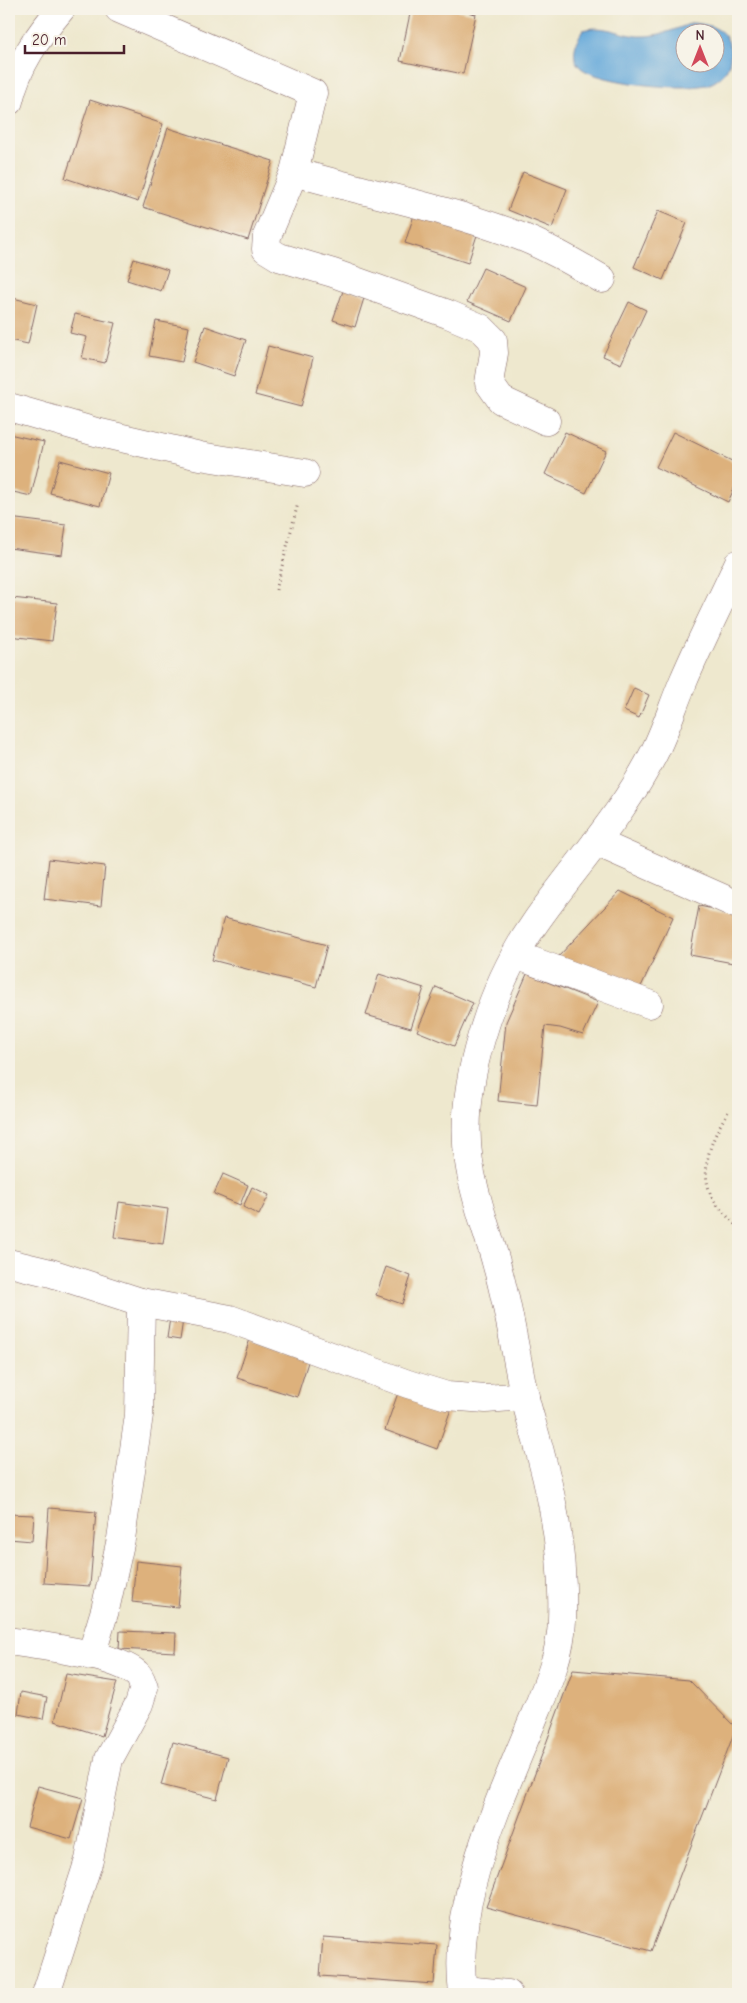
<svg xmlns="http://www.w3.org/2000/svg" width="747" height="2003" font-family="'Comic Neue',sans-serif">
<style>
.water{fill:#65a9da;stroke:#586482;fill-rule:evenodd}
.building{fill:#ddb17c}
.lines{fill:none;stroke-linecap:round;stroke-linejoin:round}
.minor-casing{stroke:#836564;stroke-width:29}
.path{stroke:#836564;stroke-width:3;stroke-dasharray:1 4;stroke-linecap:butt}
.minor{stroke:#fff;stroke-width:28}
</style>
<rect width="100%" height="100%" fill="#f7f3e8"/>
<filter id="ink" filterUnits="userSpaceOnUse"><feTurbulence type="fractalNoise" baseFrequency=".02" numOctaves="2"/><feDisplacementMap in="SourceGraphic" scale="10" xChannelSelector="R" yChannelSelector="G"/><feConvolveMatrix kernelMatrix="1 2 1 2 8 2 1 2 1" color-interpolation-filters="sRGB"/></filter>
<filter id="wash" filterUnits="userSpaceOnUse"><feTurbulence type="fractalNoise" baseFrequency=".0096" numOctaves="4" result="noise"/><feDisplacementMap in="SourceGraphic" scale="20" xChannelSelector="R" yChannelSelector="G"/><feGaussianBlur stdDeviation="1.12" result="paint"/><feColorMatrix in="noise" values="0 0 0 0 0 0 0 0 0 0 0 0 0 0 0 0 0 1.4 0 .05"/><feComposite in="paint" operator="in"/></filter>
<g filter="url(#wash)">
<rect width="100%" height="100%" fill="#eee8ce"/>
<path class="water" d="M692 23C707 24 725 28 729 44 733 60 728 75 712 83 691 93 599 83 581 68 569 58 576 41 583 30 602 24 619 34 638 36 657 37 674 30 692 23ZM684 32H714V62H684Z"/>
<g id="blocks">
<g class="building">
<polygon points="411,9 450,9 476,14 463,74 400,61"/>
<polygon points="90,100 163,124 138,202 65,178"/>
<polygon points="168,128 273,161 248,240 143,207"/>
<polygon points="523,172 567,189 552,228 508,210"/>
<polygon points="658,211 687,223 663,280 634,267"/>
<polygon points="415,212 478,232 468,263 405,243"/>
<polygon points="134,259 168,270 161,291 127,280"/>
<polygon points="483,268 526,287 511,321 467,302"/>
<polygon points="344,288 365,295 355,327 333,320"/>
<polygon points="9,297 37,304 28,344 9,340"/>
<polygon points="629,302 646,310 621,364 603,356"/>
<polygon points="75,314 115,323 105,363 82,358 87,337 70,333"/>
<polygon points="156,321 189,327 182,362 149,356"/>
<polygon points="205,326 246,340 234,376 193,362"/>
<polygon points="268,346 313,358 301,407 255,395"/>
<polygon points="565,432 606,451 586,493 545,474"/>
<polygon points="673,432 738,464 738,480 728,502 656,467"/>
<polygon points="9,434 44,442 31,496 9,491"/>
<polygon points="60,460 109,473 100,506 50,493"/>
<polygon points="9,518 66,525 62,555 9,548"/>
<polygon points="12,598 57,603 52,641 9,636"/>
<polygon points="634,688 649,695 639,718 624,711"/>
<polygon points="49,859 105,866 101,906 44,899"/>
<polygon points="620,891 673,917 639,991 558,957"/>
<polygon points="699,906 738,914 738,932 733,963 690,955"/>
<polygon points="224,918 327,945 316,987 212,960"/>
<polygon points="379,974 424,988 411,1028 366,1015"/>
<polygon points="527,974 598,1002 583,1035 560,1028 545,1026 537,1105 498,1101 506,1022"/>
<polygon points="436,987 473,1003 454,1046 417,1031"/>
<polygon points="223,1174 248,1185 240,1205 214,1194"/>
<polygon points="252,1187 269,1195 259,1215 243,1207"/>
<polygon points="119,1202 168,1209 163,1244 114,1237"/>
<polygon points="386,1267 411,1276 402,1304 376,1295"/>
<polygon points="170,1318 183,1320 180,1340 167,1338"/>
<polygon points="250,1339 309,1359 297,1397 237,1378"/>
<polygon points="399,1390 451,1409 437,1449 385,1430"/>
<polygon points="49,1508 96,1512 90,1586 44,1583"/>
<polygon points="9,1514 34,1515 32,1541 9,1539"/>
<polygon points="136,1561 182,1566 178,1607 132,1602"/>
<polygon points="120,1631 176,1633 175,1652 119,1649"/>
<polygon points="573,1670 689,1680 736,1728 651,1951 486,1907"/>
<polygon points="66,1674 117,1682 102,1736 55,1721"/>
<polygon points="21,1692 47,1697 43,1719 18,1714"/>
<polygon points="173,1742 228,1757 217,1799 161,1785"/>
<polygon points="38,1786 83,1798 71,1839 27,1827"/>
<polygon points="323,1937 437,1945 434,1984 320,1976"/>
<polygon points="252,1991 278,1993 278,1994 252,1994"/>
</g>
</g>
</g>
<g filter="url(#ink)">
<use href="#blocks" fill-opacity="0" stroke="#836564" stroke-width="1"/>
<g class="lines">
<g class="minor-casing">
<g id="minor">
<polyline points="119,9 313,93 294,172 267,236 266,249 279,257 333,273 448,314 481,328 493,340 494,353 489,383 501,400 546,421"/>
<path d="M9 101C17 65 38 36 61 9"/>
<path d="M294 172C367 193 442 207 514 234 544 245 573 262 602 279"/>
<polyline points="9,407 96,432 200,456 305,473"/>
<polyline points="596,842 738,905"/>
<polyline points="516,955 649,1004"/>
<polyline points="9,1263 51,1273 141,1302 230,1319 408,1384 447,1396 486,1399 525,1396"/>
<path d="M9 1641C40 1646 114 1654 137 1674 141 1677 142 1683 144 1688L139 1704 109 1759 89 1860 46 1994"/>
<polyline points="91,1656 105,1610 121,1539 139,1415 141,1302"/>
<polyline points="463,1990 508,1994"/>
<path d="M463 1994C452 1903 495 1812 529 1729 543 1694 561 1658 562 1620 564 1566 556 1512 542 1460 537 1438 529 1416 524 1394 515 1351 509 1308 497 1266 488 1231 474 1198 469 1162 457 1087 492 984 535 923 574 867 623 815 654 753 665 731 673 706 683 682 700 642 720 603 738 564"/>
</g>
</g>
<g class="path">
<polyline points="276,590 298,503"/>
<path d="M728 1112C711 1139 695 1175 717 1205 724 1213 731 1220 738 1228"/>
</g>
<use href="#minor" class="minor"/>
</g>
</g>
<rect width="747" height="2003" fill="none" stroke="#f7f3e8" stroke-width="30"/>
<g transform="translate(700 48)"><circle r="24" fill="#f7f3e8" stroke="#b29e9c"/>
<path d="M0-4L9 19L0 12L-9 19Z" fill="#d1495b"/>
<text y="-8" font-size="14" font-weight="bold" text-anchor="middle" fill="#4a1f2b">N</text>
</g>
<path d="M25 45v8h99v-8" fill="none" stroke="#4a1f2b" stroke-width="2.5"/>
<text x="32" y="45" font-size="15" fill="#4a1f2b" stroke="#f7f3e8" stroke-width="4" paint-order="stroke">20 m</text>
</svg>
